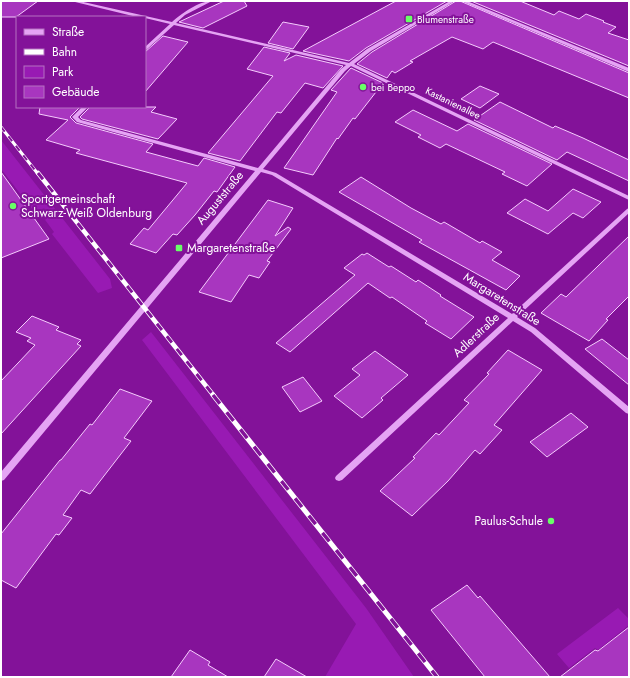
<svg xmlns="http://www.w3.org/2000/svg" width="630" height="678" font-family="Jost,sans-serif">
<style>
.green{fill:#981ab3}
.building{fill:#a836bf;stroke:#f5ccfd}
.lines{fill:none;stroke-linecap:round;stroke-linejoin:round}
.minor{fill:#e5a4f4;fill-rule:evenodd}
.rail-far2-casing{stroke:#fff;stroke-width:3}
.rail-far1-casing{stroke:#fff;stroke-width:4.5}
.rail-casing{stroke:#fff;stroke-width:5}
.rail-far2{stroke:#831299;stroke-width:2;stroke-dasharray:6;stroke-linecap:butt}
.rail-far1{stroke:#831299;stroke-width:3;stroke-dasharray:8;stroke-linecap:butt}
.rail{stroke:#831299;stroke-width:3.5;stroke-dasharray:11;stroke-linecap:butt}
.poi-dot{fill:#69ff67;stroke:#831299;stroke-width:1.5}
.labels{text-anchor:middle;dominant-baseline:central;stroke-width:4;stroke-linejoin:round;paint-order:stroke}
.far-poi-label{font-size:10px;fill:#fff;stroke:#831299;text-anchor:start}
.far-street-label{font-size:10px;fill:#fff;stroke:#831299}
.street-label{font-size:12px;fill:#fff;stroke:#831299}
.poi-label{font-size:12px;fill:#fff;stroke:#831299;text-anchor:start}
</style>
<rect width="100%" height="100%" fill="#831299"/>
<g class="green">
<polygon points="1,140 110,279 112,288 98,293 52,234 54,232 40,213 36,214 1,169"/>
<polygon points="151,332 366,608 414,677 325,677 356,624 142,340"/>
<polygon points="618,608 629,619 629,625 598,650 595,648 569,668 557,654"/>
</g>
<g class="building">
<polygon points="1,1 38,1 16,17 1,17"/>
<polygon points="224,1 244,1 247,6 203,28 179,22"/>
<polygon points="396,1 447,1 366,48 349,61 303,51"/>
<polygon points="456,1 460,1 629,73 629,98 493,42 483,49 452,37 410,61 413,62 395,73 392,71 387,78 357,64 372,52"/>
<polygon points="471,1 520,1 554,15 559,11 579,19 586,14 604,21 603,22 616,27 608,33 629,40 629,66"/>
<polygon points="283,22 309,27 293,49 268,43"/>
<polygon points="163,36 188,42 145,92 145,52"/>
<polygon points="264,47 290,53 284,61 296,55 343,66 323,88 305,83 281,113 277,112 240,161 208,153 273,76 247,69"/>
<polygon points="351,68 383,83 355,119 353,118 338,139 337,138 313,175 284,168 337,92 331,90"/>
<polygon points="480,86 499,94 480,108 461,99"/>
<polygon points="500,102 553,128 555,126 583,138 629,160 629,181 567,152 557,160 474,120"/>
<polygon points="40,107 80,107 70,117 76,123 153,144 146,152 198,166 204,158 235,167 217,192 214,191 195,215 177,235 173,234 156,253 130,244 144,228 148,230 187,183 76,153 80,150 46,140 68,120 39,114"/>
<polygon points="90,107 156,107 151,112 177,119 158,139 82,119 80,117"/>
<polygon points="413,110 457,131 468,124 552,164 527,186 502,174 505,172 446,144 440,148 418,137 421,135 395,122"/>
<polygon points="1,172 49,239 1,258"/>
<polygon points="361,177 411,208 441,224 444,222 480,243 482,241 502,252 492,260 520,276 506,290 419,242 422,240 339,192"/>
<polygon points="573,189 601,202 583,218 573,213 548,234 507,213 525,199 548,211"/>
<polygon points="268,200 293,208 275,236 288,227 291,229 267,261 270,262 259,278 249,275 231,302 199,292"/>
<polygon points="629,236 629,296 606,319 608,320 589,341 541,313 561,294 566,297"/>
<polygon points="367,253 389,267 391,266 416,282 418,280 441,295 440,296 474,317 451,339 425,323 427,321 392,297 390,298 368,283 290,352 276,343 355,275 344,268 362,254 364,255"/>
<polygon points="32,316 59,327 56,330 81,340 77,344 81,346 1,434 1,381 35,345 27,341 31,338 16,332"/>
<polygon points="602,339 629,360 629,385 585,349"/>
<polygon points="508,350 542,370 494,425 502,430 480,454 475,450 448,481 412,516 380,491 415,458 413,457 436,433 439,435 469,403 464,400 489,374 487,373"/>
<polygon points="375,351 408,375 381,398 383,400 362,418 334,396 360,375 352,369"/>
<polygon points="303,377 322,401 300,412 282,387"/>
<polygon points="120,389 152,401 124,438 131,441 90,494 81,490 63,515 72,518 59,535 56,534 16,588 1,580 1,534 60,460 61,460 90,424 92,425"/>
<polygon points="571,413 588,427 547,457 530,442"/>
<polygon points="467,585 478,598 480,596 550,677 485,677 431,610"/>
<polygon points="629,627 629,677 560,677 595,650 598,651"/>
<polygon points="190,650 210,662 208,665 228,677 171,677"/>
<polygon points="276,659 307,677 264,677"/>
</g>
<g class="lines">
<g class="minor">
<path d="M71 1H79L172 22C182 13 199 1 212 1L185 15 176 23 349 63 367 49 450 1H455L371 51 354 64 629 196V200L351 66 345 71 263 169 276 173 512 314 627 209 629 208V213L517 317 535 328 629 407V414L626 413 531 332 513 321 342 480 339 481 336 480 335 478 336 476 508 318 272 175 261 172 4 480 1 481V472L255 171 77 122 72 117 82 107H88L78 117 81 120 258 168 341 69 346 65 174 25 145 51V47L170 24 145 18V17H137Z"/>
<polygon points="461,1 467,1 629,68 629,72"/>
</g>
<g class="rail-far2-casing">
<polyline id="rail-far2" points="1,127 38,174"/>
</g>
<g class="rail-far1-casing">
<polyline id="rail-far1" points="38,173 214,396"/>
</g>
<g class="rail-casing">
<polyline id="rail" points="213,395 437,677"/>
</g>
<use href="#rail-far2" class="rail-far2"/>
<use href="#rail-far1" class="rail-far1"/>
<use href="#rail" class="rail"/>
</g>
<g class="poi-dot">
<rect x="405" y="15" width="8" height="8" rx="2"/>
<circle cx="363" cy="87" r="4"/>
<circle cx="13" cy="206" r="4"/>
<rect x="175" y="244" width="8" height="8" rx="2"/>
<circle cx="551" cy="521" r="4"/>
</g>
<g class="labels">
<g class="far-poi-label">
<text x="417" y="19">Blumenstraße</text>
<text x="371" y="87">bei Beppo</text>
</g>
<g class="far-street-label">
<text transform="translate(453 103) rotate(26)">Kastanienallee</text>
</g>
<g class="street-label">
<text transform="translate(220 198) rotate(-50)">Auguststraße</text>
<text transform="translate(502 299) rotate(32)">Margaretenstraße</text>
<text transform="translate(476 335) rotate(-43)">Adlerstraße</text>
</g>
<g class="poi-label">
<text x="21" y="199">Sportgemeinschaft<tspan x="21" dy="14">Schwarz-Weiß Oldenburg</tspan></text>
<text x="187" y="248">Margaretenstraße</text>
<text x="543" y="521" text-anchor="end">Paulus-Schule</text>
</g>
</g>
<rect width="630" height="678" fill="none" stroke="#ffffff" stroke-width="4"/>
<rect x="16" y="16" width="130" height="92" fill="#831299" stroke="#b571c2"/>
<rect x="24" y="29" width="20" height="6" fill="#e5a4f4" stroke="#b571c2"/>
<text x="52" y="36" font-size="12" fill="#ffffff">Straße</text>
<rect x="24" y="49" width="20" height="6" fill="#ffffff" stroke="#b571c2"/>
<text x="52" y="56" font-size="12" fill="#ffffff">Bahn</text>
<rect x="24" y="66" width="20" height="12" fill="#981ab3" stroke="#b571c2"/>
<text x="52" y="76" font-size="12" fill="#ffffff">Park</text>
<rect x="24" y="86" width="20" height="12" fill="#a836bf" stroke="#b571c2"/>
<text x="52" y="96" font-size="12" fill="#ffffff">Gebäude</text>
</svg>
